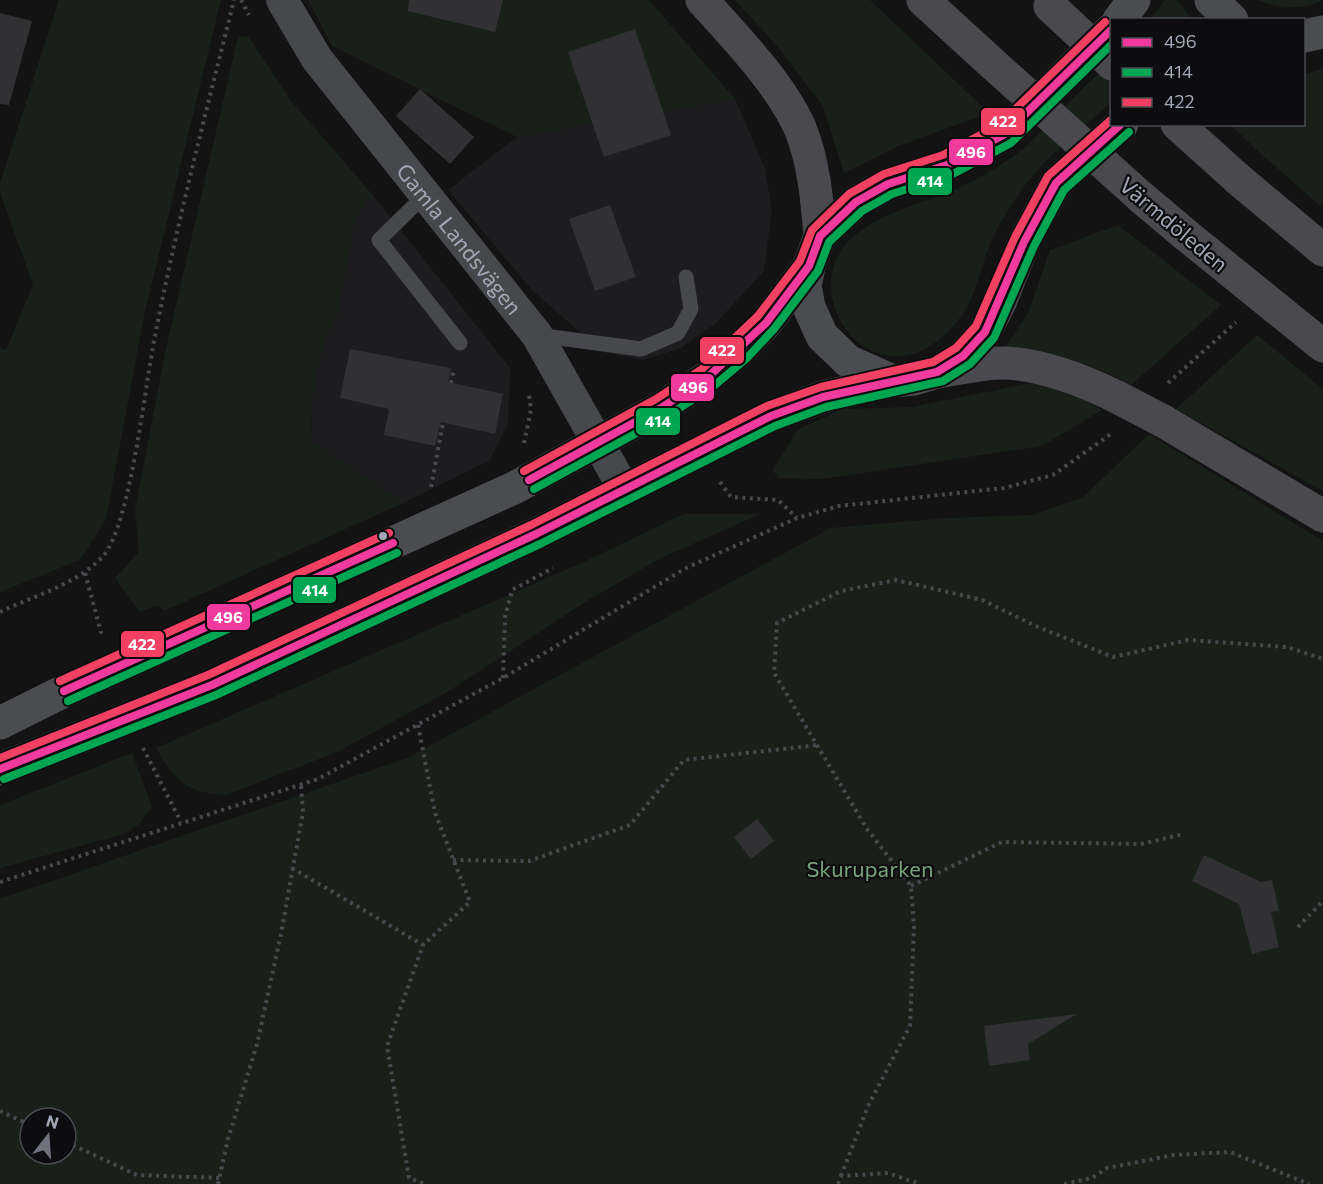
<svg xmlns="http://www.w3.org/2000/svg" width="1323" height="1184" font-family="Commissioner,sans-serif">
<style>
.built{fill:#1d1d1f}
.green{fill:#19201a;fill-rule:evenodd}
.building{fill:#313133}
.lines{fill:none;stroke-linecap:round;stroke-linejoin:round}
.path{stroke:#48494e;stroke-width:4;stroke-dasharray:3 4.5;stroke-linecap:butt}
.service{stroke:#47484c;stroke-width:15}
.minor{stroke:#47484c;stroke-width:32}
.secondary{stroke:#4b4c50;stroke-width:33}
.motorway{stroke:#49494e;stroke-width:33}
.motorway-bridge{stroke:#49494e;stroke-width:33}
.bus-1-casing{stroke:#0d0d0f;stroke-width:12}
.bus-2-casing{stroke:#0d0d0f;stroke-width:12}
.bus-3-casing{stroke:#0d0d0f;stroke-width:12}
.bus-1{stroke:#f13a9d;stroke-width:8}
.bus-2{stroke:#00a651;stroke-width:8}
.bus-3{stroke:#f24062;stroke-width:8}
.bus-dot{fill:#a2a7b6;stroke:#0d0d0f;stroke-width:2}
.labels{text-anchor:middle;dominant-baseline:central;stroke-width:4.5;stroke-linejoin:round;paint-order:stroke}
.street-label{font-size:22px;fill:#a2a7b6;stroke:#0d0d0f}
.park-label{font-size:22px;fill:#77a27c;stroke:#0d0d0f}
.line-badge{stroke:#0d0d0f;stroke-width:2}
.badge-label{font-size:16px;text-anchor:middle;font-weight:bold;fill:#fff}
</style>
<rect width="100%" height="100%" fill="#131313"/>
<g class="built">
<polygon points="682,38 735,99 765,168 772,210 764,271 716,323 681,348 644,360 602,352 532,290 448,190 517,137"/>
<polygon points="372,194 510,368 508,424 489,461 403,503 311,440 312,408 316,375 326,337 337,318 355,218"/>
</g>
<g class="green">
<polygon points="59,0 221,0 145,311 106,519 80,560 0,592 0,348 6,350 33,285 0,192 0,183"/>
<polygon points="308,0 649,0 735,99 517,137 332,46"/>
<polygon points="735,0 870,0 989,113 898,146 844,173 823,106 779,48"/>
<polygon points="1165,0 1177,0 1192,19 1151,19"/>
<path d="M1258 0H1323C1303 11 1279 8 1258 0Z"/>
<polygon points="248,36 291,101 372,194 355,218 337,318 326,337 316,375 312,408 311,440 403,503 164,611 158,605 140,612 115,578 139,552 135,510 165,353 238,37"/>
<path d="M1111 61V102C1086 125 1058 147 1035 173 1021 189 1008 210 997 229 980 259 979 298 955 324 942 339 922 355 902 356 862 360 831 322 831 285 831 225 904 210 947 193 973 183 995 169 1018 153 1030 144 1040 132 1050 121 1071 101 1091 81 1111 61Z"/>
<polygon points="1323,69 1323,208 1261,154 1231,125 1304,124 1304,74"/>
<path d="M1118 225 1221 305 1131 385C1085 359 1054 354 1002 352L1028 313 1050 250Z"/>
<polygon points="1257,335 1323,389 1323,491 1176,409"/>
<polygon points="1037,382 1071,392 1102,410 1042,446 822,479 778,478 773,470 797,430 843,409 912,407"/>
<path d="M1149 434 1323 541V1184H0V899L407 758 831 528 947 518 1033 515 1083 497ZM30 1118H66V1154H30Z"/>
<path d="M684 514H760L659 559 585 602 449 691 337 752 226 795C186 793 175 781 156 748L584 562Z"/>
<polygon points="132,753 152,807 139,824 124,834 0,868 0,805"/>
</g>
<g class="building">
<polygon points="409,0 503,0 495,32 408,11"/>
<polygon points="0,13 32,21 9,105 0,104"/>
<polygon points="635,29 671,135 604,157 568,52"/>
<polygon points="420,89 474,137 450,164 396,116"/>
<polygon points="610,205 636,277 595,291 569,219"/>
<polygon points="350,349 451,368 448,382 503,394 495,434 441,422 435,446 384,435 389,409 340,398"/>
<polygon points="757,819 774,841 751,859 734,837"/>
<polygon points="1204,855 1261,882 1272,880 1279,911 1271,912 1279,947 1252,954 1239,904 1192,881"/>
<polygon points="1077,1014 1028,1044 1030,1060 989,1066 984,1026"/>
</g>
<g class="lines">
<g class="path">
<polyline points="241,0 249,15"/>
<polyline points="451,383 454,369"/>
<polyline points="1168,383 1236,322"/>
<polyline points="524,443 531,410 529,394"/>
<polyline points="720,482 731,497 778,500 797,518"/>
<polyline points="431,487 443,423"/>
<polyline points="85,573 102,636"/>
<path d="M0 612C33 596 78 584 103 556 131 524 145 384 155 336 177 223 206 112 234 0"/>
<polyline points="503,678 505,617 512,590 553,568"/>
<polyline points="418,725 435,813 470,902 423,945"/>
<polyline points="143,748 181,822"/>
<polyline points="453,860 529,861 630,825 684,760 818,745"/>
<polyline points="292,868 423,945 387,1046 409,1178 425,1184"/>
<polyline points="0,882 318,779 503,678 686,568 797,518 839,506 1004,488 1053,475 1111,434"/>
<polyline points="911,886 1002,842 1141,844 1184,834"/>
<polyline points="1298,927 1323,901"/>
<polyline points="0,1111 30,1125"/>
<polyline points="66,1142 137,1175 219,1178"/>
<polyline points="841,1176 869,1104 910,1026 914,928 911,886 867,829 774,673 777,623 841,591 896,580 982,600 1038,627 1113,657 1188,640 1287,647 1323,659"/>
<polyline points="218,1184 228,1139 257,1044 281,934 303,812 301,785"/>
<polyline points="838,1184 841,1176 888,1173 920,1184"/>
<polyline points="1064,1184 1092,1178 1107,1168 1174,1155 1230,1152 1309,1184"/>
</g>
<g class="service">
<polyline points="425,195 379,240 460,343"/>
<polyline points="537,335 641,349 678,333 691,309 686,277"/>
</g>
<path class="minor" id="s1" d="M282 0 317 59 537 335 624 489"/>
<g class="secondary">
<polyline points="1211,0 1232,20"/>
<polyline points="1119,20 1134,0"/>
<polyline points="1112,29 1005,134 947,165 888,184 856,202 820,236 809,266 805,286 809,307 822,336 848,361 893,381 914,379 937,372 963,356 985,332 1001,300 1024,242 1056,183 1122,124"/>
<polyline points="1304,36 1323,32"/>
<polyline points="0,723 56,695 514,488 661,408 708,377 740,350 766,323 809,266"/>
<polyline points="0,769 212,685 536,534 771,416 823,397 893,381"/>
</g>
<g class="motorway">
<path d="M702 0C735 37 780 83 800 128 814 162 817 200 820 236"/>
<polyline points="923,0 994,65"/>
<polyline points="1177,124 1238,179"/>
<polyline points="1142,198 1186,235"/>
<path d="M937 372C959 369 985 362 1006 363 1044 365 1083 380 1117 397"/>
<polyline points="1163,421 1323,516"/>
</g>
<g class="motorway-bridge">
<polyline points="1050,6 1112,64"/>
<polyline points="994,65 1142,198"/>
<polyline points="1238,179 1323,250"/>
<polyline points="1186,235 1323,346"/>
<polyline points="1117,397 1163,421"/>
</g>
<g class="bus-1-casing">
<g id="bus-1">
<polyline points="529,480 661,408 708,377 766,323 809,266 820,236 856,202 888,184 947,165 1005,134 1112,29"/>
<polyline points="64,691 393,543"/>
<polyline points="0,769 212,685 536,534 771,416 823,397 937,372 963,356 985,332 1024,242 1056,183 1121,124"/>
</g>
</g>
<g class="bus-2-casing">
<g id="bus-2">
<polyline points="534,489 666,417 715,385 747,358 774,329 818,271 829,242 862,211 892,194 951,175 1011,143 1112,44"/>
<polyline points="68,701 397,553"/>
<polyline points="4,779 216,695 540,544 775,426 826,407 943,381 970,364 994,338 1034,246 1064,190 1129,132"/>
</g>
</g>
<g class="bus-3-casing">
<g id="bus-3">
<polyline points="524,471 656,399 702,369 758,316 800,261 812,230 849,194 884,174 943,155 999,125 1105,22"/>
<polyline points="60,681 389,533"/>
<polyline points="0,758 208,675 531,525 767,406 821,387 933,362 956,348 976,326 1015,237 1048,176 1112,119"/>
</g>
</g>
<use href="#bus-1" class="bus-1"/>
<use href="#bus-2" class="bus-2"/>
<use href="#bus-3" class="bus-3"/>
</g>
<circle class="bus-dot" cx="383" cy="536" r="5"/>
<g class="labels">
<g class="street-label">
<text transform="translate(1174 224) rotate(40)">Värmdöleden</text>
<text stroke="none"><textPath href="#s1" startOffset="298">Gamla Landsvägen</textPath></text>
</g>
<g class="park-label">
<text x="870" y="868">Skuruparken</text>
</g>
</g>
<g class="line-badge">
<rect x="980" y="107" width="46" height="29" rx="6" fill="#f24062"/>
<rect x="948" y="138" width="46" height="28" rx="6" fill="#f13a9d"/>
<rect x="907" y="167" width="46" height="29" rx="6" fill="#00a651"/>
<rect x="699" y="336" width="46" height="29" rx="6" fill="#f24062"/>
<rect x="670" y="373" width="45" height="29" rx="6" fill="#f13a9d"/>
<rect x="635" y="407" width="46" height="29" rx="6" fill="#00a651"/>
<rect x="292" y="576" width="45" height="28" rx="6" fill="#00a651"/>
<rect x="206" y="603" width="45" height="28" rx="6" fill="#f13a9d"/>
<rect x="120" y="630" width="45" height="28" rx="6" fill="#f24062"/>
</g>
<g class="badge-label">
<text x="1003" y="127">422</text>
<text x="971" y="158">496</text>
<text x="930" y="187">414</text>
<text x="722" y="356">422</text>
<text x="693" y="393">496</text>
<text x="658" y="427">414</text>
<text x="315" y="596">414</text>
<text x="228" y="623">496</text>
<text x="142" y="650">422</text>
</g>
<rect x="1110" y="18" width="195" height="108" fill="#0d0d0f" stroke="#494b52" stroke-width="1.5"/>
<rect x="1122" y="38" width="30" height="9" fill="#f13a9d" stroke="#494b52" stroke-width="1.5"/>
<text x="1164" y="48" font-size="18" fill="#a2a7b6">496</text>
<rect x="1122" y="68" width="30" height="9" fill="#00a651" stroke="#494b52" stroke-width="1.5"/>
<text x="1164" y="78" font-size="18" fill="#a2a7b6">414</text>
<rect x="1122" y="98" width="30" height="9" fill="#f24062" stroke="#494b52" stroke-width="1.5"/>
<text x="1164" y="108" font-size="18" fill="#a2a7b6">422</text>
<g transform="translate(48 1136) rotate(17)"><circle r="28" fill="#0d0d0f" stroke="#494b52" stroke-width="1.5"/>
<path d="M0-4.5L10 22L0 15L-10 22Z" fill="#70737d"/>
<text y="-9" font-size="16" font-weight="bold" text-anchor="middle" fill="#a2a7b6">N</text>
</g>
</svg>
